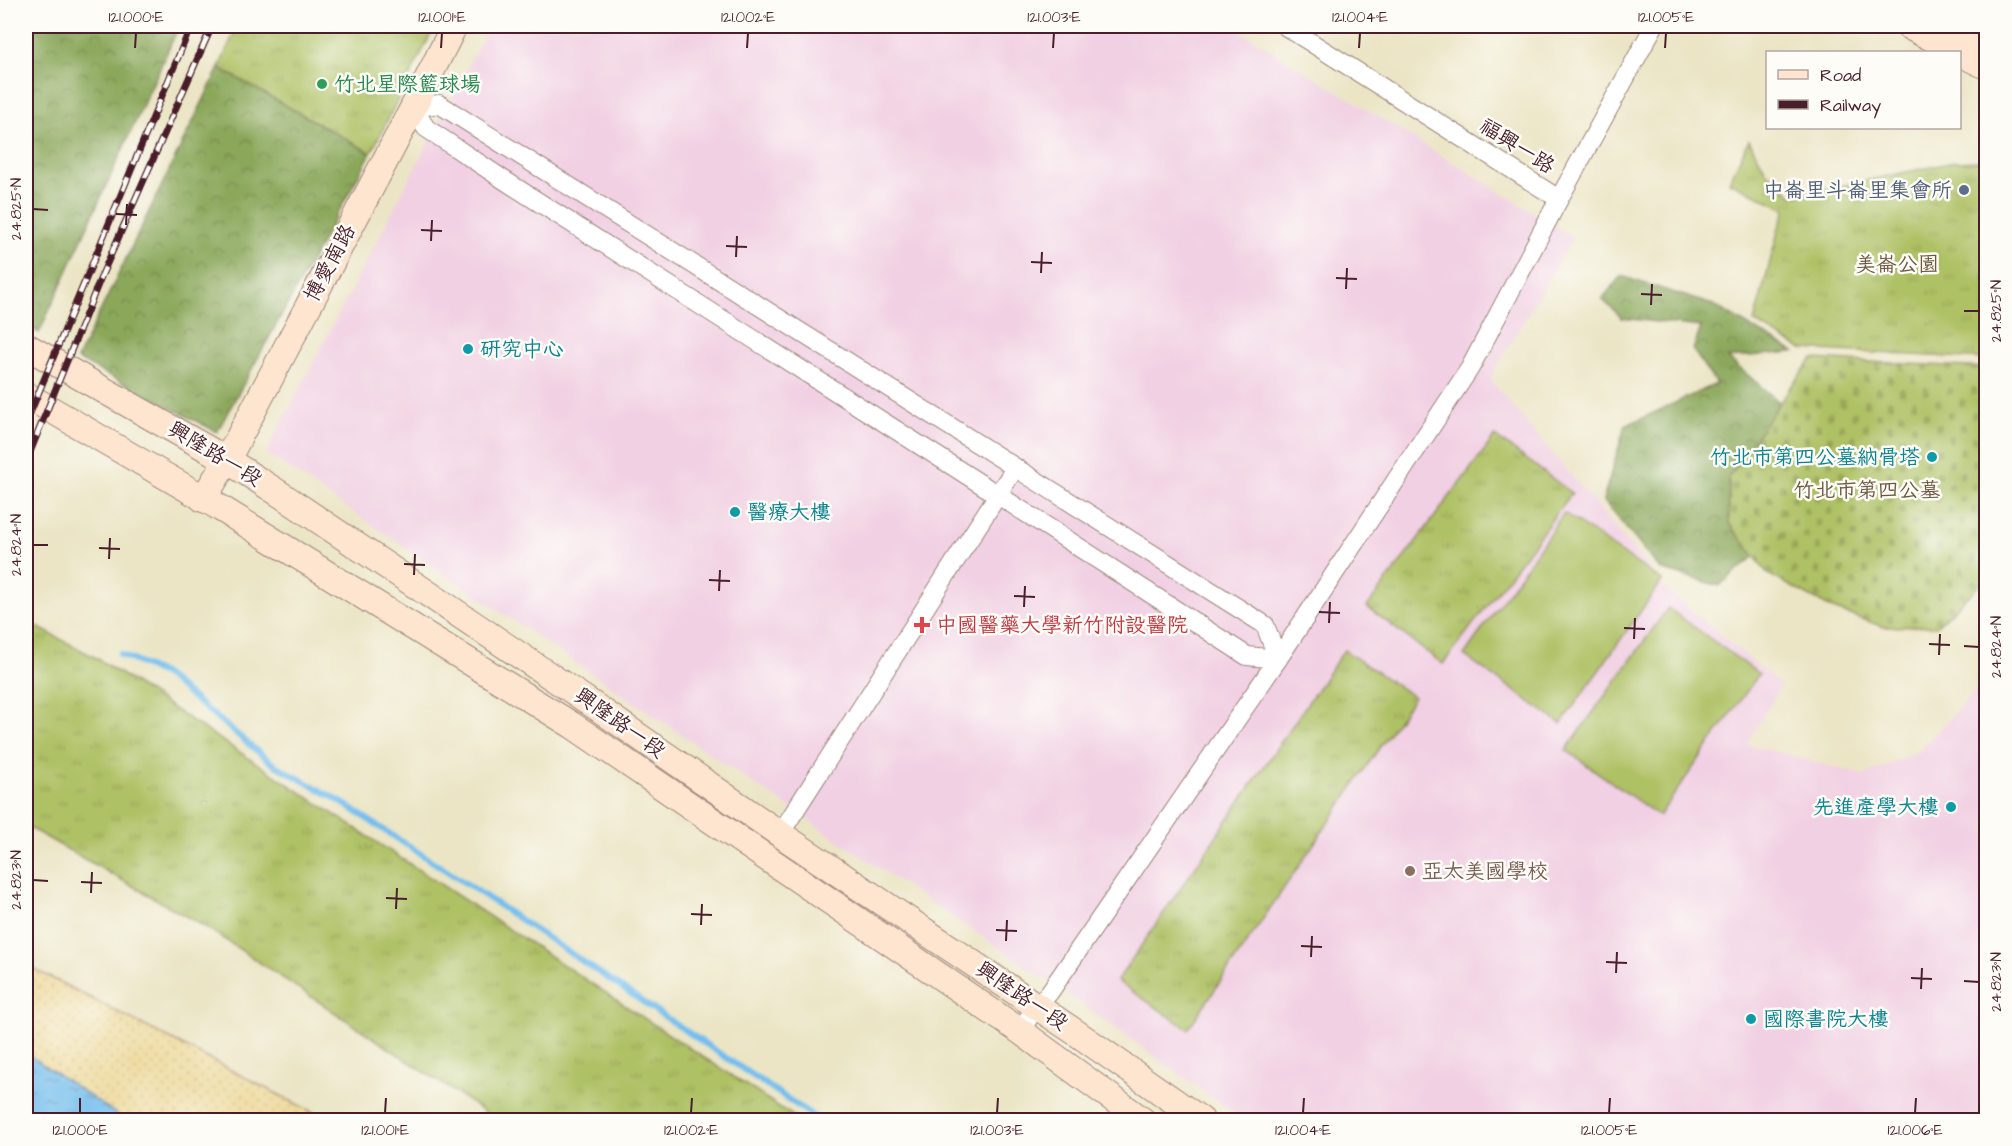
<svg xmlns="http://www.w3.org/2000/svg" width="2012" height="1146" font-family="'Architects Daughter','LXGW WenKai TC',sans-serif">
<style>
.built{fill:#f1d0e3}
.grass{fill:url(#grass-tufts);stroke:#7c7048;stroke-width:1.5}
.forest{fill:url(#forest-crowns);stroke:#6a6342;stroke-width:1.5}
.sand{fill:url(#sand-dots);stroke:#9c7c64;stroke-width:1.5}
.cemetery{fill:url(#cemetery-stones);stroke:#7c7048;stroke-width:1.5}
.garden{fill:#aec165;stroke:#7c7048;stroke-width:1.5}
.water{fill:url(#water-ripples);stroke:#5f6e8c;stroke-width:1.5}
.lines{fill:none;stroke-linecap:round;stroke-linejoin:round}
.stream{stroke:#74beed;stroke-width:6}
.street-casing{stroke:#9a8278;stroke-width:20}
.secondary-casing{stroke:#9a8278;stroke-width:28}
.street{stroke:#fff;stroke-width:18}
.secondary{stroke:#fde5d0;stroke-width:26}
.rail-casing{stroke:#4a1f2b;stroke-width:7}
.rail{stroke:#fdfcf7;stroke-width:4.5;stroke-dasharray:14;stroke-linecap:butt}
.ticks{fill:none;stroke:#4a1f2b;stroke-width:2}
.leisure-dot{fill:#2e9e5b;stroke:#fdfcf7;stroke-width:2}
.service-dot{fill:#5c6f8a;stroke:#fdfcf7;stroke-width:2}
.culture-dot{fill:#0f9aa8;stroke:#fdfcf7;stroke-width:2}
.health-dot{fill:#e0444e;stroke:#fdfcf7;stroke-width:2}
.education-dot{fill:#8d6e63;stroke:#fdfcf7;stroke-width:2}
.labels{text-anchor:middle;dominant-baseline:central;stroke-width:5;stroke-linejoin:round;paint-order:stroke}
.leisure-label{font-size:21px;fill:#27864d;stroke:#fdfcf7;text-anchor:start}
.street-label{font-size:21px;fill:#4a1f2b;stroke:#fdfcf7}
.service-label{font-size:21px;fill:#4e5e75;stroke:#fdfcf7;text-anchor:end}
.park-label{font-size:21px;fill:#6d583f;stroke:#fdfcf7}
.culture-label{font-size:21px;fill:#0d838f;stroke:#fdfcf7;text-anchor:start}
.health-label{font-size:21px;fill:#be3a42;stroke:#fdfcf7;text-anchor:start}
.education-label{font-size:21px;fill:#785e54;stroke:#fdfcf7;text-anchor:start}
.neatline{fill:none;stroke:#4a1f2b;stroke-width:2}
.ticks-label{font-size:15px;text-anchor:middle;fill:#4a1f2b}
</style>
<defs>
<pattern id="grass-tufts" width="24" height="20" patternUnits="userSpaceOnUse" patternTransform="scale(1.5)"><rect width="24" height="20" fill="#aec165"/><path d="M3 7l-1-3M5 7V3M7 7l1-3M15 17l-1-3M17 17v-4M19 17l1-3" fill="none" stroke="#97a558"/></pattern>
<pattern id="forest-crowns" width="20" height="18" patternUnits="userSpaceOnUse" patternTransform="scale(1.5)"><rect width="20" height="18" fill="#8aa75a"/><path d="M2 6a3 3 0 1 1 6 0M12 15a3 3 0 1 1 6 0" fill="none" stroke="#73874b"/></pattern>
<pattern id="sand-dots" width="8" height="8" patternUnits="userSpaceOnUse" patternTransform="scale(1.5)"><rect width="8" height="8" fill="#eeda9e"/><path d="M2 2h.1M6 6h.1" fill="none" stroke="#cebb88" stroke-width="1.8" stroke-linecap="round"/></pattern>
<pattern id="cemetery-stones" width="16" height="16" patternUnits="userSpaceOnUse" patternTransform="scale(1.5)"><rect width="16" height="16" fill="#aec165"/><path d="M2 7V4a2 2 0 0 1 4 0v3zM10 15v-3a2 2 0 0 1 4 0v3z" fill="#97a558"/></pattern>
<pattern id="water-ripples" width="26" height="14" patternUnits="userSpaceOnUse" patternTransform="scale(1.5)"><rect width="26" height="14" fill="#74beed"/><path d="M2 4q2-2 4 0t4 0M15 11q2-2 4 0t4 0" fill="none" stroke="#619ac0"/></pattern>
</defs>
<rect width="100%" height="100%" fill="#fdfcf7"/>
<filter id="ink" filterUnits="userSpaceOnUse"><feTurbulence type="fractalNoise" baseFrequency=".0167" numOctaves="2"/><feDisplacementMap in="SourceGraphic" scale="12" xChannelSelector="R" yChannelSelector="G"/><feConvolveMatrix kernelMatrix="1 2 1 2 8 2 1 2 1" color-interpolation-filters="sRGB"/></filter>
<filter id="wash" filterUnits="userSpaceOnUse"><feTurbulence type="fractalNoise" baseFrequency=".008" numOctaves="4" result="noise"/><feDisplacementMap in="SourceGraphic" scale="24" xChannelSelector="R" yChannelSelector="G"/><feGaussianBlur stdDeviation="1.35" result="paint"/><feColorMatrix in="noise" values="0 0 0 0 0 0 0 0 0 0 0 0 0 0 0 0 0 1.4 0 .05"/><feComposite in="paint" operator="in"/></filter>
<g filter="url(#wash)">
<rect width="100%" height="100%" fill="#ebe5c5"/>
<polygon class="built" points="489,26 1232,26 1573,237 1490,379 1672,595 1781,685 1747,744 1865,775 1919,751 1986,679 1986,1120 1243,1120 1075,999 818,827 266,453"/>
<g class="grass">
<polygon points="237,26 435,26 371,153 219,68"/>
<polygon points="1749,140 1766,171 1793,196 1954,162 1986,161 1986,359 1801,349 1754,322 1779,228 1786,209 1729,182"/>
<polygon points="1495,436 1572,493 1443,664 1367,607"/>
<polygon points="26,621 98,659 799,1120 497,1120 209,929 26,826"/>
<polygon points="1344,650 1414,697 1188,1029 1117,981"/>
</g>
<g class="forest">
<polygon points="26,26 179,26 39,333 26,324"/>
<polygon points="219,68 371,153 217,432 77,359"/>
<polygon points="1621,276 1713,305 1794,352 1728,358 1780,403 1729,477 1729,523 1755,556 1719,586 1660,569 1603,500 1625,426 1716,384 1693,350 1701,327 1622,318 1602,299"/>
</g>
<polygon class="sand" points="26,965 328,1120 26,1120"/>
<polygon class="cemetery" points="1812,359 1986,368 1986,579 1936,626 1884,627 1833,609 1768,574 1729,523 1729,477 1785,395"/>
<g class="garden">
<polygon points="1564,513 1662,581 1561,724 1464,655"/>
<polygon points="1668,608 1759,674 1659,816 1566,750"/>
</g>
<polygon class="water" points="26,1053 125,1120 26,1120"/>
<g class="lines">
<polyline class="stream" points="120,654 165,675 273,764 338,800 473,888 819,1120"/>
</g>
</g>
<g filter="url(#ink)">
<g class="lines">
<g class="street-casing">
<g id="street">
<polyline points="1285,26 1559,199"/>
<polygon points="439,104 1265,625 1278,659 1247,656 998,495 504,180 426,128 413,108"/>
<polyline points="780,834 1015,468"/>
<polyline points="1020,1031 1036,1007 1049,993 1278,659 1470,368 1559,199 1654,26"/>
</g>
</g>
<g class="secondary-casing">
<g id="secondary">
<polyline points="1908,26 1959,52"/>
<polyline points="1954,26 1986,42"/>
<polyline points="1960,53 1986,66"/>
<polyline points="26,346 227,460 280,494 589,702 780,834 1078,1034 1201,1120"/>
<polyline points="26,395 217,506 572,725 1020,1031 1142,1120"/>
<polyline points="203,499 227,460 413,108 454,26"/>
</g>
</g>
<use href="#street" class="street"/>
<use href="#secondary" class="secondary"/>
<g class="rail-casing">
<g id="rail">
<polyline points="26,423 191,26"/>
<polyline points="26,462 101,277 212,26"/>
</g>
</g>
<use href="#rail" class="rail"/>
</g>
</g>
<path class="ticks" d="M135 48 136 33M441 48 442 33M747 48 748 33M1053 48 1054 33M1359 48 1360 33M1665 48 1666 33M33 209 48 210M116 214 137 215M126 225 127 204M421 230 442 231M431 241 432 220M726 246 747 247M736 257 737 236M1031 262 1052 263M1041 273 1042 252M1336 278 1357 279M1346 289 1347 268M1641 294 1662 295M1651 305 1652 284M1964 311H1979M33 545H48M99 548 120 549M109 559 110 538M404 564 425 565M414 575 415 554M709 580 730 581M719 591 720 570M1014 596 1035 597M1024 607 1025 586M1319 612 1340 613M1329 623 1330 602M1624 628 1645 629M1634 639 1635 618M1929 644 1950 645M1964 646 1979 647M1939 655 1940 634M33 880 48 881M81 882 102 883M91 893 92 872M386 898 407 899M396 909 397 888M691 914 712 915M701 925 702 904M996 930 1017 931M1006 941 1007 920M1301 946 1322 947M1311 957 1312 936M1606 962 1627 963M1616 973 1617 952M1911 978 1932 979M1964 981 1979 982M1921 989 1922 968M80 1113V1098M385 1113 386 1098M691 1113 692 1098M997 1113 998 1098M1303 1113 1304 1098M1609 1113 1610 1098M1915 1113 1916 1098"/>
<circle class="leisure-dot" cx="322" cy="84" r="6"/>
<circle class="service-dot" cx="1964" cy="190" r="6"/>
<g class="culture-dot">
<circle cx="468" cy="349" r="6"/>
<circle cx="1932" cy="457" r="6"/>
<circle cx="735" cy="512" r="6"/>
<circle cx="1951" cy="807" r="6"/>
<circle cx="1751" cy="1019" r="6"/>
</g>
<path class="health-dot" d="M919 616h6v6h6v6h-6v6h-6v-6h-6v-6h6z"/>
<circle class="education-dot" cx="1410" cy="871" r="6"/>
<g class="labels">
<g class="leisure-label">
<text x="334" y="84">竹北星際籃球場</text>
</g>
<g class="street-label">
<text transform="translate(1517 146) rotate(32)">福興一路</text>
<text transform="translate(330 263) rotate(-62)">博愛南路</text>
<text transform="translate(215 454) rotate(31)">興隆路一段</text>
<text transform="translate(620 723) rotate(35)">興隆路一段</text>
<text transform="translate(1022 996) rotate(34)">興隆路一段</text>
</g>
<g class="service-label">
<text x="1952" y="190">中崙里斗崙里集會所</text>
</g>
<g class="park-label">
<text x="1897" y="264">美崙公園</text>
<text x="1867" y="490">竹北市第四公墓</text>
</g>
<g class="culture-label">
<text x="480" y="349">研究中心</text>
<text x="1920" y="457" text-anchor="end">竹北市第四公墓納骨塔</text>
<text x="747" y="512">醫療大樓</text>
<text x="1939" y="807" text-anchor="end">先進產學大樓</text>
<text x="1763" y="1019">國際書院大樓</text>
</g>
<g class="health-label">
<text x="936" y="625">中國醫藥大學新竹附設醫院</text>
</g>
<g class="education-label">
<text x="1422" y="871">亞太美國學校</text>
</g>
</g>
<rect width="2012" height="1146" fill="none" stroke="#fdfcf7" stroke-width="66"/>
<rect x="1766" y="51" width="195" height="78" fill="#fdfcf7" stroke="#b5a4a5" stroke-width="1.5"/>
<rect x="1778" y="70" width="30" height="9" fill="#fde5d0" stroke="#b5a4a5" stroke-width="1.5"/>
<text x="1820" y="81" font-size="18" fill="#4a1f2b">Road</text>
<rect x="1778" y="100" width="30" height="9" fill="#4a1f2b" stroke="#b5a4a5" stroke-width="1.5"/>
<text x="1820" y="111" font-size="18" fill="#4a1f2b">Railway</text>
<rect x="33" y="33" width="1946" height="1080" class="neatline"/>
<g class="ticks-label">
<text x="136" y="22">121.000°E</text>
<text x="442" y="22">121.001°E</text>
<text x="748" y="22">121.002°E</text>
<text x="1054" y="22">121.003°E</text>
<text x="1360" y="22">121.004°E</text>
<text x="1666" y="22">121.005°E</text>
<text transform="translate(16 209) rotate(-90)" y="5">24.825°N</text>
<text transform="translate(1996 311) rotate(-90)" y="5">24.825°N</text>
<text transform="translate(16 545) rotate(-90)" y="5">24.824°N</text>
<text transform="translate(1996 647) rotate(-90)" y="5">24.824°N</text>
<text transform="translate(16 880) rotate(-90)" y="5">24.823°N</text>
<text transform="translate(1996 982) rotate(-90)" y="5">24.823°N</text>
<text x="80" y="1135">121.000°E</text>
<text x="385" y="1135">121.001°E</text>
<text x="691" y="1135">121.002°E</text>
<text x="997" y="1135">121.003°E</text>
<text x="1303" y="1135">121.004°E</text>
<text x="1609" y="1135">121.005°E</text>
<text x="1915" y="1135">121.006°E</text>
</g>
</svg>
